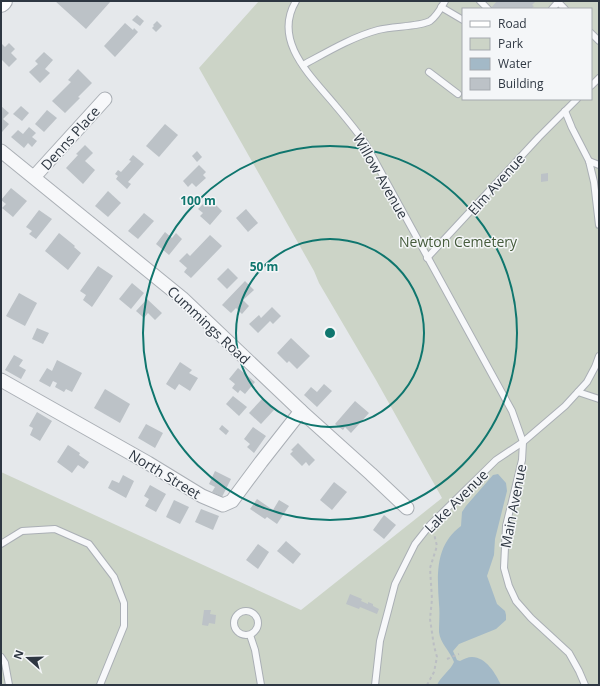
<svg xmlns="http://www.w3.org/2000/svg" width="600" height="686" font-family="'Open Sans',sans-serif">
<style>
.green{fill:#ccd4c7;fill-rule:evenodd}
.water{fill:#a3b9c7}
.building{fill:#bcc2c7}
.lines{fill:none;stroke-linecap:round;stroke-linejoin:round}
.lane-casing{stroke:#aaafb5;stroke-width:8}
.street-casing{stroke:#aaafb5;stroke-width:15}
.secondary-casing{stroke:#aaafb5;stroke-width:20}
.path{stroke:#bbbec3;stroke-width:2;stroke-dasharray:3 3;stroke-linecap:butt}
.lane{stroke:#f7f8fa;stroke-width:6}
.street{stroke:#f7f8fa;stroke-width:13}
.secondary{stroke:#fff;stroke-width:18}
.ring{fill:none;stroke:#0f766e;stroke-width:2}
.labels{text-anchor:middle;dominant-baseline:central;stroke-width:3;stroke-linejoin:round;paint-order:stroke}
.street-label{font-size:14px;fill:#2e3742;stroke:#f4f6f8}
.park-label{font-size:14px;fill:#465c3c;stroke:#f4f6f8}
.centre{fill:#0f766e;stroke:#f4f6f8;stroke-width:2}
.ring-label{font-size:12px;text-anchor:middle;font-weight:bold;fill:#0f766e;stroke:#f4f6f8;stroke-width:3;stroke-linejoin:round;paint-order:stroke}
</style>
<rect width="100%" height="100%" fill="#e5e8eb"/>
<path class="green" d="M259 1H599V685H1V472L301 610 442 498 376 380 319 283 314 271 199 68ZM463 9H591V99H463Z"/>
<path class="water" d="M498 474 506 483 507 491 495 539 494 555 487 576 497 604 505 611 506 615V620L496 629 459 644 453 651 457 660 460 661C464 659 468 657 472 657 486 657 496 674 501 685H437C441 676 450 671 454 662 450 651 440 643 439 632 439 623 440 613 439 604 437 575 435 545 461 526L462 512 466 506 493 475Z"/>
<g class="building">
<polygon points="55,1 111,1 86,29"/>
<polygon points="497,1 536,1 532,5 534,6 531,9 490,9"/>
<polygon points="137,15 144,21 140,26 132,20"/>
<polygon points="157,21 162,26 156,32 152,28 154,26 153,25"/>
<polygon points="125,23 133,30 134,28 138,32 115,57 104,46"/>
<polygon points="1,43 5,47 9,43 15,49 11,53 17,59 9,67 1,59"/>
<polygon points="44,52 53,60 45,69 50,73 40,83 29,72 38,64 35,61"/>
<polygon points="78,69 92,83 78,97 80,98 65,113 52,101 71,82 68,80"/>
<polygon points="1,106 9,113 3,119 9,124 2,132 1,131"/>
<polygon points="21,106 29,113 22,121 13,114"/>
<polygon points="47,110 57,118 44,132 35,124"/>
<polygon points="165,124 178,135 159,157 146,146"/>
<polygon points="29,127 36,133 32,137 37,141 32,147 28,143 24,148 11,137 18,130 23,134"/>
<polygon points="85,145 93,153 85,161 95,170 83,184 66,168 78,155 76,154"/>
<polygon points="197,151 202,157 197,162 192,156"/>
<polygon points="133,155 144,164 128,182 131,184 127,189 116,179 118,176 115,174 118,170 121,172 131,161 129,160"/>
<polygon points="199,165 206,172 203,175 206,178 196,187 192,183 188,187 183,181"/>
<polygon points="548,173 548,181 541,182 541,174"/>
<polygon points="11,188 27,201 13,217 2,208 6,204 1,200"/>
<polygon points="108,191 121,203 108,217 95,206"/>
<polygon points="209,198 222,211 210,225 200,216 203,213 198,209"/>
<polygon points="246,209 258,223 248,232 236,218"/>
<polygon points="39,210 52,219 36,239 29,234 32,231 26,227"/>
<polygon points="144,213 154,221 138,239 128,231"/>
<polygon points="165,232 172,238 176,233 182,239 169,255 156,244"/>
<polygon points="59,233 75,246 74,247 81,253 68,270 45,251"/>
<polygon points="210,235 222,246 191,278 184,272 187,268 179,261 187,253 190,256"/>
<polygon points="98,266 113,276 92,307 83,300 86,295 80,291"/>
<polygon points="228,268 238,278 227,289 217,279"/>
<polygon points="245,281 254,290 243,300 249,306 242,314 236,308 231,313 222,305"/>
<polygon points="132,283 144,293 131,309 119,299"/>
<polygon points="19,293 37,303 25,326 6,316"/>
<polygon points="147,299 162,313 155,320 148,313 144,318 136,311"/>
<polygon points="272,307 281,316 273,324 270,321 258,333 249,324 259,315 261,318"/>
<polygon points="37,328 49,333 43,344 32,339"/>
<polygon points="291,338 310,356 297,369 289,361 287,363 277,353"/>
<polygon points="14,355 23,360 19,366 26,370 21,379 5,370"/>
<polygon points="57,360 82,373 72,392 66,389 64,392 55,387 57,383 53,381 50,387 39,381 47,368 52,371"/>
<polygon points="180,362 192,370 189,373 198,378 190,391 179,384 175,390 166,384"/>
<polygon points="238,368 255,382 245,394 240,390 238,393 232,388 235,384 229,379"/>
<polygon points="324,384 332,391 317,407 304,395 311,387 317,392"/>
<polygon points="105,389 130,404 120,423 94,408"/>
<polygon points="233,396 247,407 239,416 226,404"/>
<polygon points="262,399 274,410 261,424 249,413"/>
<polygon points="355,401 369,413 351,433 345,427 343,430 335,424"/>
<polygon points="37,412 52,421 40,441 30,435 33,428 29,426"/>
<polygon points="146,424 163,433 155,448 138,438"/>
<polygon points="222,425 229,431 226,435 219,429"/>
<polygon points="253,427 266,436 254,453 247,447 250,444 244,439"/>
<polygon points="298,443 315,460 309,466 306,462 302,466 290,454 293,451 291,450"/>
<polygon points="68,445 80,453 79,455 89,462 84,469 78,465 72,473 57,462"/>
<polygon points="215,471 231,479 222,497 212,492 215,487 209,484"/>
<polygon points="123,475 134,481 126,498 108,488 112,480 119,483"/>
<polygon points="334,482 347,492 332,510 320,500"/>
<polygon points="150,485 166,494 156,512 145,506 149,499 144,496"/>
<polygon points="257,499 273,510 279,500 289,506 277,524 267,517 265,519 250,509"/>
<polygon points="174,500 189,507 180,524 166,517"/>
<polygon points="201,509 219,516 213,530 195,522"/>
<polygon points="384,515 396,525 384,539 373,530"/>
<polygon points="286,541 301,554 293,564 277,551"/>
<polygon points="258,544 269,552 258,569 246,560"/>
<polygon points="350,594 362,599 361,601 368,604 368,602 373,604 373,606 379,609 377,614 360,607 359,609 346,604"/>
<polygon points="204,610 211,610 210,614 216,615 215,624 209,623 208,626 202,625"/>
</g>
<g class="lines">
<g class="lane-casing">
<g id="lane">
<path d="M296 1C272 41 311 76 335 105 345 117 356 130 365 143L512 411 523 442 522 460 506 526 504 568 509 586 516 601 531 618 569 653 579 671 585 685"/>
<polyline points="480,1 488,9"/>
<polyline points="558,2 565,9"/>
<polyline points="441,7 463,20"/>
<polyline points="552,9 559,1"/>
<polyline points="591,33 599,41"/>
<path d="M303 65C327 52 352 37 378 30 393 26 419 27 430 21 437 16 441 8 445 1"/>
<polyline points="429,72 458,94"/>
<polyline points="591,86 599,78"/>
<polyline points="565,111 572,128 589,161 594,182 599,225"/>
<polyline points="589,161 599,165"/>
<polyline points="427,258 539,137 577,99"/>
<polyline points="578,392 599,399"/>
<polyline points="1,544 22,531 55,529 89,544 114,577 124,603 124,626 100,685"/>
<circle cx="246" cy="623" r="12"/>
<polyline points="250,635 255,650 261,685"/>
<polyline points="1,657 5,663 9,685"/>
<polyline points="375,685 380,641 388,611 395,584 415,544 430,525 496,460 523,442 565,406 587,382 595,367 599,356"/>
</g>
</g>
<g class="street-casing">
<g id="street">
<polyline points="1,151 182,298 301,411 371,474 407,508"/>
<polyline points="34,177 105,99"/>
<polyline points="1,380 148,463 202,496 223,505 232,501 261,462 301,411"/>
</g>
</g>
<g class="secondary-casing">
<polyline id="secondary" points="1,3 3,1"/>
</g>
<g class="path">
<polyline points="447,659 459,654"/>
<polyline points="427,685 434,672 437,657 434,646 430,619 432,599 430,568 437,546 434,534"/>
</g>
<use href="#lane" class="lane"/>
<use href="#street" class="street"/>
<use href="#secondary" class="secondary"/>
</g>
<g class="ring">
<circle cx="330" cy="333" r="94"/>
<circle cx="330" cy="333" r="187"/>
</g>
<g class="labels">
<g class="street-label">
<text transform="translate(70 138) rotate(-48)">Denns Place</text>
<text transform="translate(381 176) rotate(60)">Willow Avenue</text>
<text transform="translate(496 184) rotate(-48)">Elm Avenue</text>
<text transform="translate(209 325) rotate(43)">Cummings Road</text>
<text transform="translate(165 474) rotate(31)">North Street</text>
<text transform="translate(456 501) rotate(-45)">Lake Avenue</text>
<text transform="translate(513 506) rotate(-79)">Main Avenue</text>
</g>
<g class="park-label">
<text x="458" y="241">Newton Cemetery</text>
</g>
</g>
<circle cx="330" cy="333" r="6" class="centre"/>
<g class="ring-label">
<text x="198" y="205">100 m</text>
<text x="264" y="271">50 m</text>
</g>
<rect width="600" height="686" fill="none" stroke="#2e3742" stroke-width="4"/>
<rect x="462" y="8" width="130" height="92" fill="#f4f6f8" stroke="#a5aaaf"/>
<rect x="470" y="21" width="20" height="6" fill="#ffffff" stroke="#a5aaaf"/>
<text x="498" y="28" font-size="12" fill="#2e3742">Road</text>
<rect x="470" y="38" width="20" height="12" fill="#ccd4c7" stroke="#a5aaaf"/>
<text x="498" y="48" font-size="12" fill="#2e3742">Park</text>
<rect x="470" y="58" width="20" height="12" fill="#a3b9c7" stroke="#a5aaaf"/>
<text x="498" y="68" font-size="12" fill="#2e3742">Water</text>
<rect x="470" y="78" width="20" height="12" fill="#bcc2c7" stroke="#a5aaaf"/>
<text x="498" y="88" font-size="12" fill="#2e3742">Building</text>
<g transform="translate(28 658) rotate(290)" stroke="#f4f6f8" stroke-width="3" paint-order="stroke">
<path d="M0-3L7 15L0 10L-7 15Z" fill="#2e3742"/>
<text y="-6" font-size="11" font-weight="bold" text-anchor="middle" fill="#2e3742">N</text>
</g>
</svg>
